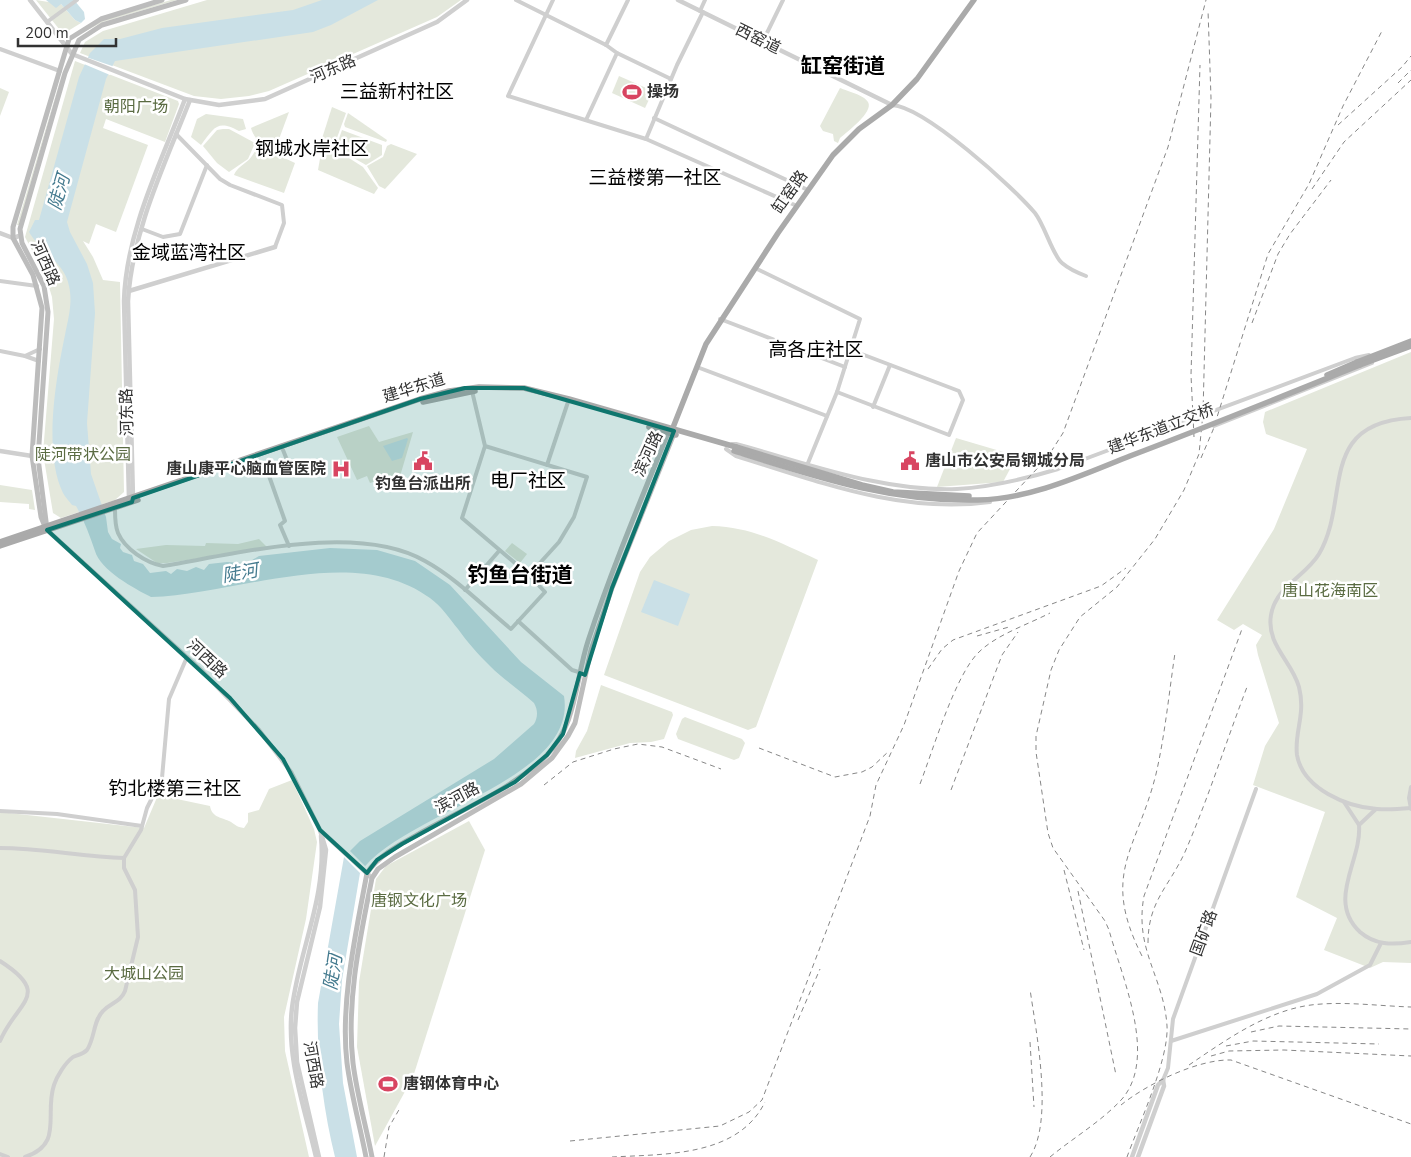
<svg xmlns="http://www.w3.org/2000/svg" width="1411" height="1157" font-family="'Nunito Sans','Noto Sans SC',sans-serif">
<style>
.green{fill:#e4e8dc}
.water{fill:#cae0e7}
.pier{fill:#fff}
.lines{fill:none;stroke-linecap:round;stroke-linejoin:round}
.minor{stroke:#cfcfcf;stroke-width:4}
.tertiary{stroke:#cfcfcf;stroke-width:4.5}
.secondary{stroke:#bcbcbc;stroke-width:5}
.primary{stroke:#aaa;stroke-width:5.5}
.rail{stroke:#878787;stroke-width:1;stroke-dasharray:5 4;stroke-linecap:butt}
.primary-bridge{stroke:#aaa;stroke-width:5.5}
.marked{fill:#0f766e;fill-opacity:0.2;stroke:#0f766e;stroke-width:4;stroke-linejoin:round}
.labels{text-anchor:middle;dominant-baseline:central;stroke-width:5;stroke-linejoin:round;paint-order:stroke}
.street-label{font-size:16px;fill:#323232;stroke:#fff}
.poi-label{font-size:16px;font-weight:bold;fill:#323232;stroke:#fff;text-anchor:start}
.park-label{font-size:16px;fill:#5a6b42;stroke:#fff}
.water-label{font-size:18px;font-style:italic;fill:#457b8f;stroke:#fff}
.quarter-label{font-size:19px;fill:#000;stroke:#fff}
.district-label{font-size:21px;font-weight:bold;fill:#000;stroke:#fff}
</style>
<rect width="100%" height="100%" fill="#fff"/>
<g class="green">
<polygon points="36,0 61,4 75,20 81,23 63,34"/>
<polygon points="171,0 177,0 103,22 78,35 103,20"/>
<polygon points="207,0 461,0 437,17 269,91 249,96 221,99 194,96 80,53 85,42 103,31"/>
<polygon points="75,61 178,101 179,104 165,142 106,119 103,128 148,145 116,232 96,224 89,244 83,241 93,257 103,280 120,282 124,492 115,500 61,518 53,513 43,453 54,319 52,297 46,277 25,237"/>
<polygon points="65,64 19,225 17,225"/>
<polygon points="619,76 653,91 645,108 612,93"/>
<polygon points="0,88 9,92 0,116"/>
<path d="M840 88C847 91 864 95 868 102 874 112 847 132 840 138L838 143 834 141 833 134 823 131 820 126Z"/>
<polygon points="332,107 346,113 334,146 319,148"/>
<path d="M289 112 275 150C264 148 254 139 251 128L253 127Z"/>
<polygon points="348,113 387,140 386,142 345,127 344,124"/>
<path d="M206 114 243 119 246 129 239 131C217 119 214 128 201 145L191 137 197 119Z"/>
<polygon points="223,129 229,129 255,143 248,159 229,172 217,163 203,146 217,130"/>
<polygon points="342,130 382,145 382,155 366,165 338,149 336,147"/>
<polygon points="391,144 417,154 385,189 379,186 367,166 383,157 387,146"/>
<path d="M257 145 295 163 284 193 234 175C239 163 252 164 257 145Z"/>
<polygon points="338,151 363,167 378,188 374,194 318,170 321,153"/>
<polygon points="1411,352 1411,963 1383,962 1370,968 1324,950 1337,918 1296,897 1325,812 1253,785 1265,746 1279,723 1258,655 1256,645 1262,635 1243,624 1234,630 1217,620 1274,529 1307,449 1266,434 1263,422 1265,412"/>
<polygon points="369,426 379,442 413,432 396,490 376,481 370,483 367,476 357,480 337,437"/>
<polygon points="956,438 1017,456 1003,482 937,487"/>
<polygon points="0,485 32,490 35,510 29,509 29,504 0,502"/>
<path d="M712 526C753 527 782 544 818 560L756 727 748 730 604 675 640 572 650 557 669 541 691 530Z"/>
<polygon points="259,539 268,548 167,563 157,563 136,549 166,545 205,546 206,543 238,544"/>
<polygon points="512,543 527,554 520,563 505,551"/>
<polygon points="601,685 672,712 673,715 664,739 651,742 630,743 575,758 576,751 587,731"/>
<polygon points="685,717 742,739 745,743 739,758 734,760 678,739 676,734 682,719"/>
<path d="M292 780 314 829 317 842 306 919 284 1017 285 1051 309 1157H0V812L144 828 158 795 210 806C212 817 220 817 229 821 235 824 236 827 244 828L248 822V813L259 810 269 789Z"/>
<polygon points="469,821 485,850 413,1077 375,1146 357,1047 359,982 376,879 386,866"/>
</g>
<g class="water">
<polygon points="46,0 74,0 84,12 85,19 81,23 75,20 61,4 56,8"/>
<path d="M322 0H378L331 25 313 32 115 61 106 79 67 222 70 232 87 264 93 283 95 313 87 423 91 474 106 517 108 532 112 539 121 544 120 548 123 552 132 555 134 561 143 564 150 573 166 571 171 574 177 569 187 571 196 567 204 570 209 564 227 562 247 563 259 556 330 548 377 550 415 561 450 585 521 662 564 696C578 781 400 813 360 873L342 980 339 1024 343 1083 357 1157H335C323 1108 316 1053 318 1003L344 857 360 841 494 759 534 724C538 717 538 710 534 703 520 690 504 680 490 666 479 655 467 642 458 629 449 618 442 607 430 598 354 542 236 595 151 597 135 589 100 570 95 551 90 536 84 520 76 506L72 505C69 501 65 497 63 493 43 452 56 378 65 335 68 319 73 303 69 286 65 263 40 251 29 232L35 220H39L79 77 90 53 104 39H120L162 28 293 10Z"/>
<polygon points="407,438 408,439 402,458 392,461 383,446"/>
<polygon points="654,580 690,594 678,626 641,612"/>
</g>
<g class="pier">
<polygon points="86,57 115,67 110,75 84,64"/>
<polygon points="348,849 366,867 360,873 342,855"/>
</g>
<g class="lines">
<g class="minor">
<polyline points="516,0 606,45 617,53 586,120"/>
<polyline points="553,0 508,96 646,139 797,206"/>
<polyline points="700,11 705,0"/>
<polyline points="47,22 77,0"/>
<polyline points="763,41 783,0"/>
<polyline points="606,45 628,0"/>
<polyline points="0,49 60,71"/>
<polyline points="617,53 671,79"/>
<path d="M892 105C925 107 1013 187 1035 213 1045 226 1053 256 1062 263 1069 269 1078 273 1086 276"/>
<polyline points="654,118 808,190"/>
<polyline points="176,134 220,179 230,185 282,205 284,223 275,247"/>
<polyline points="646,139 677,65 703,12"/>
<polyline points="142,229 163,237 180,234 207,165"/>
<polyline points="755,268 860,319 837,392 808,463"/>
<polyline points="0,281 37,286"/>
<polyline points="720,319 845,367"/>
<polyline points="0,351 25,356 40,349"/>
<polyline points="25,356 39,361"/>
<polyline points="697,367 827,416"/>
<polyline points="472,391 485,446 462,518 529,575 559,542 574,517 587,477 485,446"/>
<polyline points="837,392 949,435 963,400 959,391 851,350"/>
<polyline points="873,407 890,365"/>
<path d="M1411 418C1316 423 1351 500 1319 554 1305 577 1276 586 1271 615 1266 645 1292 661 1299 687 1306 715 1294 732 1297 755 1303 789 1347 807 1377 809 1388 810 1400 809 1411 808"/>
<polyline points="1214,426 1372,363"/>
<path d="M732 444H736C807 463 882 492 957 489 991 487 1025 479 1058 469L1355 358 1369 355"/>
<path d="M726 449 736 456C820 482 901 514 990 502"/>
<polyline points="283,450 289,465 268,473 285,521 280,525 289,546"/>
<polyline points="547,465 568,402"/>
<path d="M115 509C115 517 115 526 118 533 125 549 146 563 163 566 237 554 357 522 425 561 456 578 483 606 511 629L545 592 529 575"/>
<polyline points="465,590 499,551"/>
<polyline points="518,621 572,670 582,673"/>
<polyline points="1411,787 1409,798 1411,809"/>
<polyline points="1344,802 1359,825"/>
<path d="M1376 809 1359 825C1362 861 1326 900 1360 932 1375 945 1392 945 1411 942"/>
<polyline points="0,811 57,814 142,826"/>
<path d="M0 848C42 848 82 857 124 858V868L135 890 138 937 125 991C120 1003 111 1002 103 1011 93 1021 95 1038 87 1050 83 1054 78 1055 73 1057 65 1063 57 1076 54 1085 44 1115 64 1144 25 1157"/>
<polyline points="124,858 141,830 147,808 162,778 169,699 187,657"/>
<path d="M0 961C53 995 17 1001 0 1041"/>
<polyline points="1171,1041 1317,994 1370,965 1381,943"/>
<polyline points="1163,1080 1168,1068 1173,1019 1256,789"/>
<polyline points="0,1154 8,1157"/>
</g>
<g class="tertiary">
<polyline points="30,0 72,54 185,99 219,105 265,99 437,22 467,0"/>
<polyline points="678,0 892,105"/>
<polyline points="0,233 13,238 19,236"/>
<polyline points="129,291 275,247"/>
<polyline points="0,451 32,456"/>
<path d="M133 498 128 301C132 231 165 164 190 100"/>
<path d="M129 499 124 301C126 231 161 163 185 99"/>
<polyline points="47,530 202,671 259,730 291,772 320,830 326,850 320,907 297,1002 295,1028 297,1062 319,1157"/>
<polyline points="321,831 372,878"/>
<path d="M316 1157C305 1109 286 1058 292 1008 299 950 327 897 321 836"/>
<polyline points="1132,1157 1158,1085 1163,1080"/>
<polyline points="1138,1157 1164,1086 1163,1080"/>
</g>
<g class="secondary">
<polyline points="46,529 41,517 32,456 42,308 33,275 13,238 13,227 69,39 101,19 162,0"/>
<polyline points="47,529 38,458 48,312 44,286 22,243 20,229 65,73 79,40 102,25 186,0"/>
<path d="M366 1157C360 1126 351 1094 347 1063 340 1003 356 932 367 873 378 856 399 845 417 835 460 810 510 791 546 756 577 725 575 681 588 641 611 571 640 502 668 433L672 430 673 436 612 588 591 650 575 723 568 736 552 758 521 784 395 857 378 869 372 878C360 938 346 1002 353 1063 357 1095 366 1126 372 1157"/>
</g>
<g class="primary">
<polyline points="1357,362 1411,341"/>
<polyline points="1360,365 1411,346"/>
<polyline points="423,402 475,391"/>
<polyline points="649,427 676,435"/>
<polyline points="672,430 706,344 778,233 833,155 859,129 892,105 917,79 974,0"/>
<polyline points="0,542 420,399 449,391 479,387 524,388 569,399 736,447"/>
<polyline points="0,546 138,500"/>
</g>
<g class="rail">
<polyline points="1398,83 1411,70"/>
<polyline points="1338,125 1402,67 1411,56"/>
<polyline points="1312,189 1344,142 1411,80"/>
<polyline points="1252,323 1278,254 1290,234 1331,180"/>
<polyline points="1194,437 1191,375 1200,65"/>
<polyline points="1201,458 1213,430 1268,254 1309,184 1343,106 1383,29"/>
<polyline points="977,636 1009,627"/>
<polyline points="928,669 942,649 953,640 1101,586 1126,568"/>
<polyline points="759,748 835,777 862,772 872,767 889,751"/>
<path d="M920 784C933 750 954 679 977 654 995 635 1027 625 1050 613"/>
<polyline points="544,785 573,762 614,749 638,744 662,747 721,769"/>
<polyline points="951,790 1002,655 1018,632"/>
<polyline points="1064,870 1084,950"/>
<polyline points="1078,891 1116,1075"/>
<path d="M1148 943C1148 901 1169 887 1185 852 1208 799 1226 742 1247 687"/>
<path d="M1142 956C1100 873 1137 851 1156 774 1165 735 1169 693 1175 653"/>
<polyline points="798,1020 820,969"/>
<polyline points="1251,1032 1279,1026 1411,1029"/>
<polyline points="1030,1042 1034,1107"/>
<polyline points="1226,1046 1253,1041 1379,1044"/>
<polyline points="1211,1056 1229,1051 1284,1050 1411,1056"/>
<path d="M1189 1065C1226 1040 1266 1011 1311 1005 1343 1001 1379 1006 1411 1007"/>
<path d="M1121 1105C1147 1084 1198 1059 1231 1060L1411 1124"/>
<polyline points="570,1141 720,1126 749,1112 762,1100 870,816 876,785 904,725 959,571 977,533 1047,458 1063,433 1168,147 1206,0"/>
<polyline points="384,1157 389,1127 400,1108"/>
<path d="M612 1157C665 1154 738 1157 765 1102"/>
<path d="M1030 1157C1054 1120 1036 1032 1030 989"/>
<path d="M1050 1157C1073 1138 1102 1121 1122 1099 1158 1057 1122 978 1109 930L1105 921 1053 848 1048 833 1036 752V736L1051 670 1059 650 1080 617 1117 587 1155 539 1184 490 1199 454 1203 413 1211 98 1208 10"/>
<path d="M1127 1157C1139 1124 1169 1059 1167 1026 1164 977 1134 950 1144 896L1242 629"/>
</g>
<g class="primary-bridge">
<polyline points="1327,375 1357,362"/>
<polyline points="736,447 862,485 893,492 969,496"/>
<path d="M734 451C817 477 890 502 978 500 1031 499 1082 475 1130 456 1207 427 1283 396 1360 365"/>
</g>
</g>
<path class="marked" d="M465 388H524L674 431 612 588 585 675 580 673 563 734 547 755 515 782 402 844 377 860 367 873 320 830 283 759 230 698 47 530 132 502 133 498 420 399Z"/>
<defs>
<g id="stadium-bare" transform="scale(1.5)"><path d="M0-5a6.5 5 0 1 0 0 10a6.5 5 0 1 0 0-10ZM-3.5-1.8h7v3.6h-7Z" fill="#d84561" stroke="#fff" stroke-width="2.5" paint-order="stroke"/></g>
<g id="civic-bare" transform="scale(1.5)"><path d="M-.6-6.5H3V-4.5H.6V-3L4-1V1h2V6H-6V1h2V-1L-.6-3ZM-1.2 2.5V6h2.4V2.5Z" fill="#d84561" stroke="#fff" stroke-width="2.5" paint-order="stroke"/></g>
<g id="hospital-bare" transform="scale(1.5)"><path d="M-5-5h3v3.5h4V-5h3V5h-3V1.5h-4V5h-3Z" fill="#d84561" stroke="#fff" stroke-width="2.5" paint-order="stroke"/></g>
</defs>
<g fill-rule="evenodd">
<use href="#stadium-bare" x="632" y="92"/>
<use href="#civic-bare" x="423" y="461"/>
<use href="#civic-bare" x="910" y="461"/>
<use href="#hospital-bare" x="341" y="469"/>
<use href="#stadium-bare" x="388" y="1084"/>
</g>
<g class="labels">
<g class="street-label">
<text transform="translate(758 39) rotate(26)">西窑道</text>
<text transform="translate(333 69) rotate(-23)">河东路</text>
<text transform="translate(790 192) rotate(-55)">缸窑路</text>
<text transform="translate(45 263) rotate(66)">河西路</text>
<text transform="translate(414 388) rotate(-17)">建华东道</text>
<text transform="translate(127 412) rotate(-91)">河东路</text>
<text transform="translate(1161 429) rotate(-21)">建华东道立交桥</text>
<text transform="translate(648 454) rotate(-65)">滨河路</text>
<text transform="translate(207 659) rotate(43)">河西路</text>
<text transform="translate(457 798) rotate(-28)">滨河路</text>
<text transform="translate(1204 933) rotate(-70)">国矿路</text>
<text transform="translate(313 1065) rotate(80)">河西路</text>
</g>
<g class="poi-label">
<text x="647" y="92">操场</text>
<text x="925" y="461">唐山市公安局钢城分局</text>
<text x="326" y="469" text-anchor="end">唐山康平心脑血管医院</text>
<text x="423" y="484" text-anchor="middle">钓鱼台派出所</text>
<text x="403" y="1084">唐钢体育中心</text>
</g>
<g class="park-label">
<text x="136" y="107">朝阳广场</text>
<text x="83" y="455">陡河带状公园</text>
<text x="1330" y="591">唐山花海南区</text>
<text x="419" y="901">唐钢文化广场</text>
<text x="144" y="974">大城山公园</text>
</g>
<g class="water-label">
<text transform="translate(59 192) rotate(-74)">陡河</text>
<text transform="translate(240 573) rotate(-10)">陡河</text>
<text transform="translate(333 972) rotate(-81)">陡河</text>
</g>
<g class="quarter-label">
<text x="397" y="92">三益新村社区</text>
<text x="312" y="149">钢城水岸社区</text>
<text x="655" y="178">三益楼第一社区</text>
<text x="189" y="253">金域蓝湾社区</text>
<text x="816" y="350">高各庄社区</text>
<text x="528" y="481">电厂社区</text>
<text x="175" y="789">钓北楼第三社区</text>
</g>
<g class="district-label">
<text x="843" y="66">缸窑街道</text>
<text x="520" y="575">钓鱼台街道</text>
</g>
</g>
<path d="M18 38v8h98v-8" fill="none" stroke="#323232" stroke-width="2.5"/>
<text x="25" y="38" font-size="15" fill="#323232" stroke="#ffffff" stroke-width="4" paint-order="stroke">200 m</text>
</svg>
